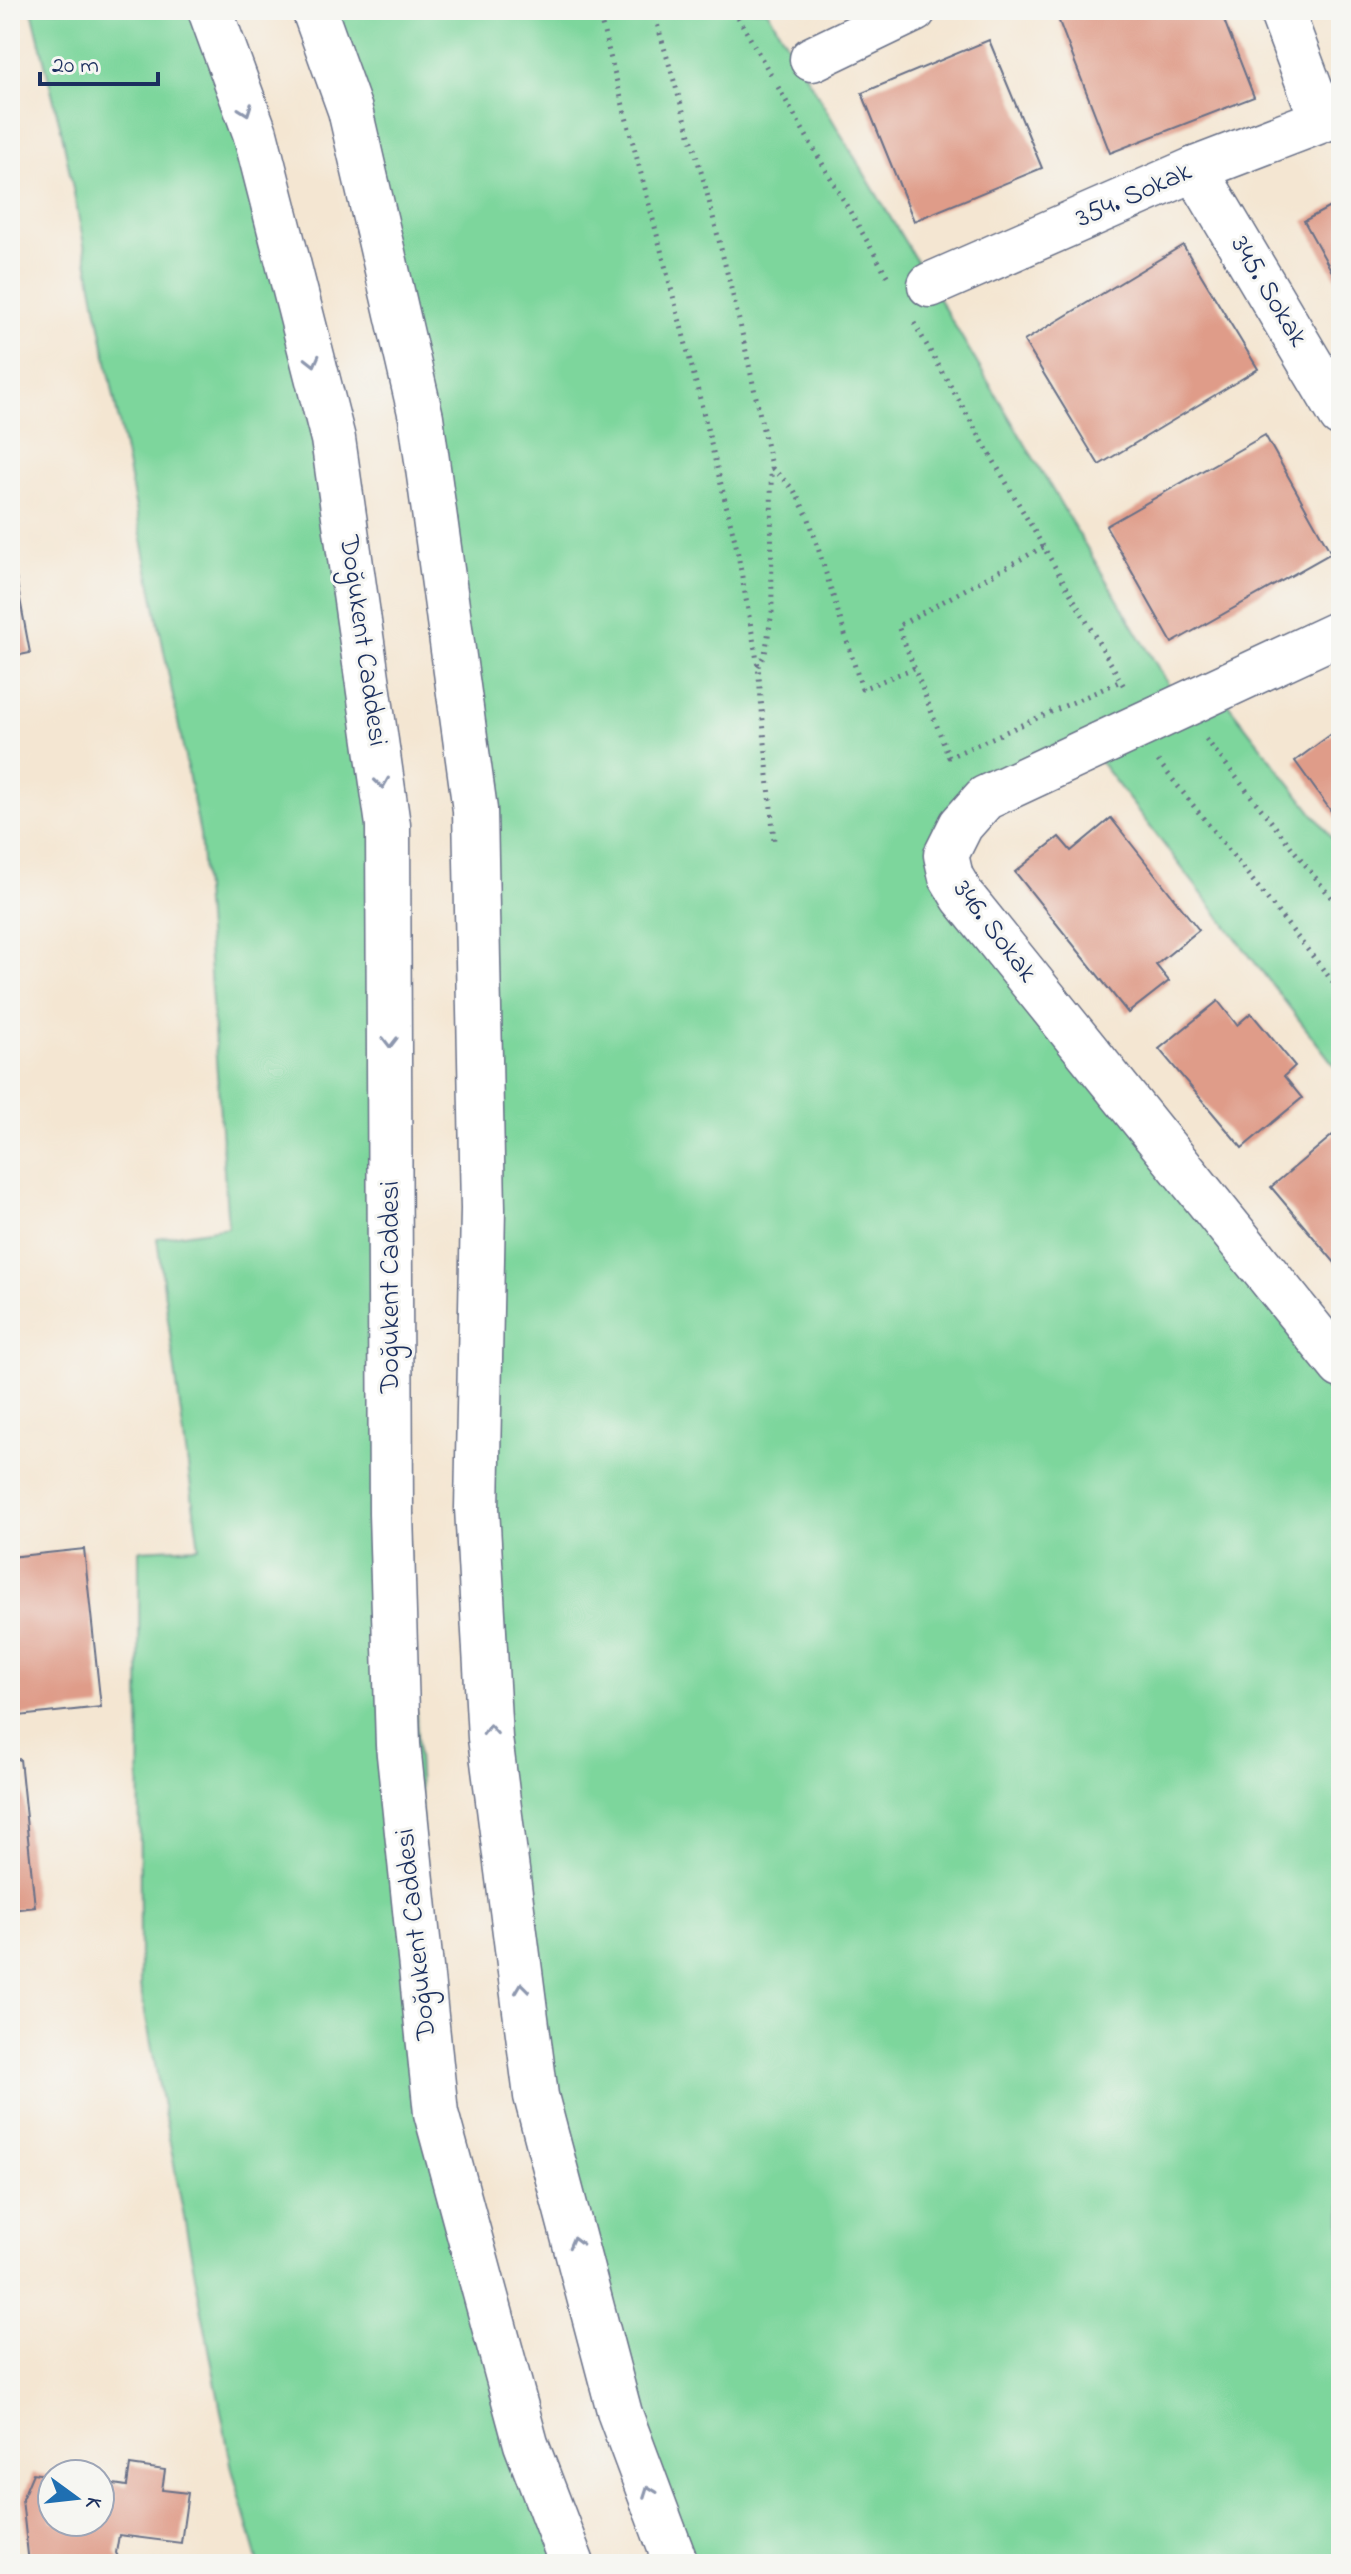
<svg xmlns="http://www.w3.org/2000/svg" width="1351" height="2574" font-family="'Indie Flower',sans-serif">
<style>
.green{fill:#7dd69c;stroke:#4c827d;stroke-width:2}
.building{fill:#df9c89}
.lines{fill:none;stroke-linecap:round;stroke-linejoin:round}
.minor-casing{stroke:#676f87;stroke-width:47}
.major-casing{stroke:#676f87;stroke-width:47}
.path{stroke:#676f87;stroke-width:5;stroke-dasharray:2 6;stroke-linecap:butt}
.minor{stroke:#fff;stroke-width:44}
.major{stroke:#fff;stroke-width:44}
.oneway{stroke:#8d97ae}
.labels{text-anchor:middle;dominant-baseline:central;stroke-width:6;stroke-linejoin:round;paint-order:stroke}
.street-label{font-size:28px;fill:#1b2f5e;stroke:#f6f6f2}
</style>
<rect width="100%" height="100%" fill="#f6f6f2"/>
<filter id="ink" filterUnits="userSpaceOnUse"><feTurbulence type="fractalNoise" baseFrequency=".0125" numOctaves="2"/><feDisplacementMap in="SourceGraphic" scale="16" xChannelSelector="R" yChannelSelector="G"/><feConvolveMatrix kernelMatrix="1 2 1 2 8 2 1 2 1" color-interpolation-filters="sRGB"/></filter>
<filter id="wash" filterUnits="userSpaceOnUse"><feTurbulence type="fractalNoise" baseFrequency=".006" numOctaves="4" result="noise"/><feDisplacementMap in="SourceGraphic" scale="32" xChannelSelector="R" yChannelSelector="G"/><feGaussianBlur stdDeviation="1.8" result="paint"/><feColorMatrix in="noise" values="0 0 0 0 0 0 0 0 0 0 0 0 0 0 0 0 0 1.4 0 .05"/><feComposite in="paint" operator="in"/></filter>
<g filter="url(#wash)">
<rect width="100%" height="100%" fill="#f4e6d2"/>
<g class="green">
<polygon points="32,10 210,10 255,133 388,826 391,1215 436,2113 572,2564 259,2564 232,2469 140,1986 139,1550 199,1547 157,1238 228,1227 200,834 63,138"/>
<polygon points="314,10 767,10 1181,706 1217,690 1341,849 1341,1074 1090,749 985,798 946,855 1341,1366 1341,2564 676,2564 536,2096 490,1738 475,810 421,417"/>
</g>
<g id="blocks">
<g class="building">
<polygon points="1073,10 1220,10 1254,97 1110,153 1057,16"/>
<polygon points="989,40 1042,168 914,221 862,93"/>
<polygon points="1341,201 1341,288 1304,221"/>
<polygon points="1183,245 1258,369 1099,465 1024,341"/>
<polygon points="1265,435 1331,553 1172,643 1106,526"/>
<polygon points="10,545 30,653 10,657"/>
<polygon points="1341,727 1341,825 1295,761"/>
<polygon points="1111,818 1199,930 1156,965 1169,981 1128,1013 1015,872 1059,837 1071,851"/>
<polygon points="1218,1001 1237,1025 1251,1013 1295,1066 1284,1076 1302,1098 1242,1148 1159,1049"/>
<polygon points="1341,1128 1341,1270 1271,1187"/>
<polygon points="84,1549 101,1707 10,1717 10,1557"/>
<polygon points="20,1759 35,1907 10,1910 10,1760"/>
<polygon points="130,2465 165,2470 162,2490 188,2493 181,2543 119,2535 116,2553 122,2564 29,2564 22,2499 33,2473 52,2476 52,2522 100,2522 100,2482 127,2486"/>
</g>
</g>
</g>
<g filter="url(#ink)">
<use href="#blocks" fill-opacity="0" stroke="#676f87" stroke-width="2"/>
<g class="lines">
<g class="minor-casing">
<g id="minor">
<polyline points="1281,10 1322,120"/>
<polyline points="812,59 914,10"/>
<polyline points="1195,169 1341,415"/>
<polyline points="930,285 1195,169 1341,113"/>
<polyline points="1341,632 985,798 961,825 946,855 951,877 963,897 1341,1366"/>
</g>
</g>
<g class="major-casing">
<g id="major">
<polyline points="210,10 255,133 333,439 388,825 391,1514 398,1745 436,2113 526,2444 572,2564"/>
<polyline points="314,10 350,110 421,417 475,810 483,1209 477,1508 490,1738 536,2096 620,2414 676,2564"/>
</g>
</g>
<g class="path">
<polyline points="598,10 697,387 737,549 758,666 774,841"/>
<polyline points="653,10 705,185 740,324 771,466 772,612 765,654 758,666"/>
<polyline points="734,10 771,75"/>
<polyline points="778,87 889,279"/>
<polyline points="914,323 1125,688"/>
<polyline points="772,468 794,490 809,519 862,689 914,668"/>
<polyline points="1043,547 898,626 949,757 1121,681"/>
<polyline points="1206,739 1341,910"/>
<polyline points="1158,761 1341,992"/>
</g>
<use href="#minor" class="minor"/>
<use href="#major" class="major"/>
</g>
<defs><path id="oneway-chevron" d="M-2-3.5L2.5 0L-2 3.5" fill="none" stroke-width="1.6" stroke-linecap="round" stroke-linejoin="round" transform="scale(2)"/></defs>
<g class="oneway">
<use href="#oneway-chevron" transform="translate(246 110) rotate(70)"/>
<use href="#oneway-chevron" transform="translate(313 361) rotate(76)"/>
<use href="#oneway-chevron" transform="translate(382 783) rotate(82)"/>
<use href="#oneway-chevron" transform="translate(390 1042) rotate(90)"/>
<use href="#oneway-chevron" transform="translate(490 1730) rotate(-94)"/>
<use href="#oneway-chevron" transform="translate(522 1988) rotate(-97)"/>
<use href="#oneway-chevron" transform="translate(575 2242) rotate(-105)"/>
<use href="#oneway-chevron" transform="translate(649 2491) rotate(-110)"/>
</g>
</g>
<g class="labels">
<g class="street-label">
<text transform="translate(1134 196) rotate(-24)">354. Sokak</text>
<text transform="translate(1268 292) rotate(59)">345. Sokak</text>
<text transform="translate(362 641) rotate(82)">Doğukent Caddesi</text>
<text transform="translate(994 932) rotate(53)">346. Sokak</text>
<text transform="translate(391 1287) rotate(-90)">Doğukent Caddesi</text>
<text transform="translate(417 1934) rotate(-96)">Doğukent Caddesi</text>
</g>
</g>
<rect width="1351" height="2574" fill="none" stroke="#f6f6f2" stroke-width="40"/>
<g transform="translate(76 2498) rotate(105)"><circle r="38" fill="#f6f6f2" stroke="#9ea6b7" stroke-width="2"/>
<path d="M0-6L14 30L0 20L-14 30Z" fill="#1f6fb2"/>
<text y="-12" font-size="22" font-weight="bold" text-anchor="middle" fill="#1b2f5e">K</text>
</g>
<path d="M40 72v12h118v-12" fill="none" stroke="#1b2f5e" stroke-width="4"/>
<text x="52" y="72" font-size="24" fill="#1b2f5e" stroke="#f6f6f2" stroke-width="6" paint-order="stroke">20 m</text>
</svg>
